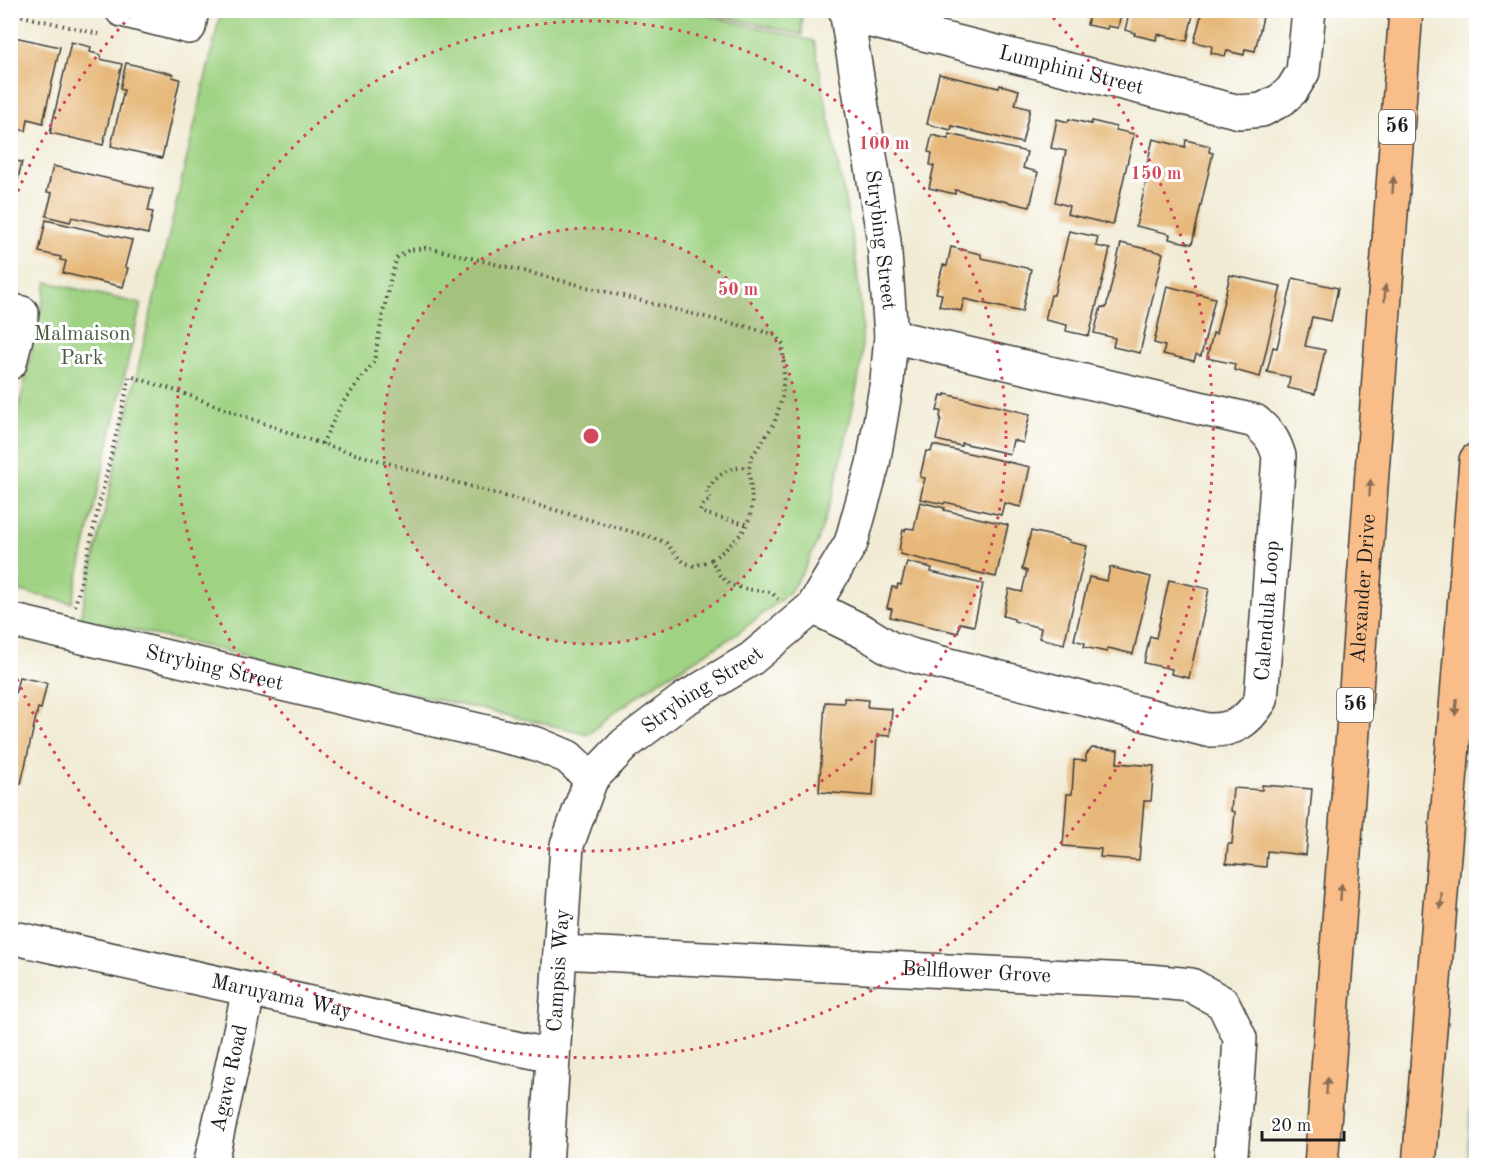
<svg xmlns="http://www.w3.org/2000/svg" width="1487" height="1176" font-family="'Old Standard TT',serif">
<style>
.industrial{fill:#c1c6ba}
.green{fill:#9fd282;stroke:#5e774f;stroke-width:1.5}
.building{fill:#e6b778}
.lines{fill:none;stroke-linecap:round;stroke-linejoin:round}
.street-casing{stroke:#3c3b38;stroke-width:36}
.primary-casing{stroke:#3c3b38;stroke-width:36}
.path{stroke:#3c3b38;stroke-width:4;stroke-dasharray:1.5 4.5;stroke-linecap:butt}
.street{stroke:#fff;stroke-width:33}
.primary{stroke:#f8bd89;stroke-width:33}
.oneway{fill:#8a6c52}
.ring{fill:none;stroke:#d1495b;stroke-width:3;stroke-dasharray:3 6}
.labels{text-anchor:middle;dominant-baseline:central;stroke-width:6;stroke-linejoin:round;paint-order:stroke}
.shield{fill:#fff;stroke:#606060;stroke-width:1.5}
.shield-label{font-size:20px;font-weight:bold;fill:#1c1c1c}
.street-label{font-size:21px;fill:#1c1c1c;stroke:#fff}
.park-label{font-size:21px;fill:#4a5c40;stroke:#fff}
.centre{fill:#d1495b;stroke:#fff;stroke-width:3}
.ring-label{font-size:18px;text-anchor:middle;font-weight:bold;fill:#d1495b;stroke:#fff;stroke-width:6;stroke-linejoin:round;paint-order:stroke}
</style>
<rect width="100%" height="100%" fill="#fff"/>
<filter id="ink" filterUnits="userSpaceOnUse"><feTurbulence type="fractalNoise" baseFrequency=".0167" numOctaves="2"/><feDisplacementMap in="SourceGraphic" scale="12" xChannelSelector="R" yChannelSelector="G"/><feConvolveMatrix kernelMatrix="1 2 1 2 8 2 1 2 1" color-interpolation-filters="sRGB"/></filter>
<filter id="wash" filterUnits="userSpaceOnUse"><feTurbulence type="fractalNoise" baseFrequency=".008" numOctaves="4" result="noise"/><feDisplacementMap in="SourceGraphic" scale="24" xChannelSelector="R" yChannelSelector="G"/><feGaussianBlur stdDeviation="1.35" result="paint"/><feColorMatrix in="noise" values="0 0 0 0 0 0 0 0 0 0 0 0 0 0 0 0 0 1.4 0 .05"/><feComposite in="paint" operator="in"/></filter>
<g filter="url(#wash)">
<rect width="100%" height="100%" fill="#f1ebd4"/>
<polygon class="industrial" points="1476,1003 1476,1165 1465,1165"/>
<g class="green">
<polygon points="690,11 814,41 855,252 862,318 862,359 852,412 834,491 817,543 804,570 789,593 736,635 655,684 607,718 589,734 80,618 221,11"/>
<polygon points="702,11 802,11 802,35"/>
<polygon points="47,282 141,304 72,603 11,589 11,443"/>
</g>
<g id="blocks">
<g class="building">
<polygon points="1060,10 1080,10 1079,16"/>
<polygon points="1090,10 1122,10 1118,28 1108,26 1107,29 1087,25"/>
<polygon points="1130,10 1194,10 1187,41 1157,34 1156,40 1134,35 1135,33 1125,30"/>
<polygon points="1203,10 1262,10 1260,17 1263,17 1255,51 1245,49 1244,55 1227,51 1225,56 1211,53 1212,46 1194,42 1201,16 1202,16"/>
<polygon points="10,36 60,47 43,123 28,119 26,131 10,127"/>
<polygon points="71,42 91,47 90,52 101,55 100,59 122,64 103,145 50,133"/>
<polygon points="126,63 173,74 172,77 180,79 162,158 111,146 124,90 120,89"/>
<polygon points="939,74 999,88 1000,85 1019,90 1015,105 1030,109 1022,143 952,126 951,130 927,124"/>
<polygon points="1057,119 1068,122 1069,119 1091,124 1092,121 1116,127 1116,130 1134,134 1113,225 1067,214 1069,206 1055,202 1066,151 1051,148"/>
<polygon points="949,134 1027,152 1023,168 1038,172 1030,207 955,190 955,194 929,188 934,166 930,165 932,153 928,152 932,135 948,139"/>
<polygon points="1153,139 1185,147 1186,140 1210,146 1209,152 1213,153 1192,244 1169,239 1170,234 1136,226 1150,165 1147,164"/>
<polygon points="10,160 22,162 11,208 10,208"/>
<polygon points="53,166 153,189 148,211 153,212 148,234 72,217 70,222 46,216 52,193 47,192"/>
<polygon points="46,220 132,240 125,267 128,268 123,287 63,273 66,261 60,260 61,257 39,252"/>
<polygon points="1069,231 1098,237 1096,246 1110,249 1089,336 1066,331 1067,325 1045,320 1051,295 1054,295"/>
<polygon points="1121,243 1163,253 1140,353 1113,347 1115,338 1094,333 1101,307 1106,308"/>
<polygon points="951,247 981,254 981,258 1031,269 1022,312 964,299 961,311 939,306 942,294 936,293 943,265 947,266"/>
<polygon points="1230,275 1281,286 1260,377 1234,370 1235,364 1207,358 1213,333 1216,334"/>
<polygon points="1293,278 1338,288 1331,321 1312,317 1305,346 1325,350 1315,394 1288,388 1290,377 1267,372 1273,347 1277,348"/>
<polygon points="1167,286 1215,298 1201,356 1196,355 1194,361 1163,354 1165,346 1154,343"/>
<polygon points="945,394 1030,414 1023,443 1013,440 1010,454 962,443 961,446 936,440 941,418 940,417 941,411 937,411 941,395 945,396"/>
<polygon points="933,445 1030,467 1021,507 1004,503 1001,515 945,502 944,504 920,499 925,478 920,477 926,451 931,452"/>
<polygon points="920,502 945,508 944,510 1008,525 996,577 900,554 901,550 899,550 903,530 905,531 906,528 914,529"/>
<polygon points="1031,531 1070,540 1069,542 1087,546 1064,644 1039,638 1041,628 1014,621 1014,619 1003,616 1009,589 1022,592 1027,571 1022,569"/>
<polygon points="907,562 932,568 931,572 983,584 974,626 960,623 958,633 890,617 892,609 887,608 892,587 897,588 898,584 901,585"/>
<polygon points="1110,567 1151,577 1133,654 1108,648 1107,652 1084,647 1085,643 1074,640 1089,577 1107,581"/>
<polygon points="1169,580 1209,589 1189,678 1171,674 1172,669 1144,663 1150,636 1156,638"/>
<polygon points="19,677 47,683 41,709 38,708 21,784 10,781 10,692 15,694"/>
<polygon points="844,698 868,700 867,707 892,709 890,736 877,735 873,796 819,792 825,702 844,703"/>
<polygon points="1092,748 1118,750 1117,763 1154,766 1151,801 1144,801 1139,860 1100,857 1101,849 1063,846 1067,794 1072,794 1074,760 1086,761 1086,755"/>
<polygon points="1262,785 1312,789 1306,855 1267,851 1266,867 1226,863 1228,844 1232,844 1235,812 1231,811 1233,788 1262,790"/>
</g>
</g>
</g>
<g filter="url(#ink)">
<use href="#blocks" fill-opacity="0" stroke="#3c3b38" stroke-width="1.5"/>
<g class="lines">
<g class="street-casing">
<g id="street">
<polyline points="122,10 189,27 192,10"/>
<path id="s1" d="M847 15 1240 112 1262 110 1281 100 1292 90 1303 72 1309 10"/>
<polyline points="10,310 22,313 10,363"/>
<path id="s2" d="M813 607 866 633 890 648 914 656 1207 730C1234 731 1247 722 1261 700L1279 456C1273 437 1269 434 1255 421L891 336"/>
<path id="s3" d="M10 620 537 744 568 757 591 779 625 744 683 700 751 659 813 607 851 543 873 464 887 381 891 336 884 241 846 10"/>
<path id="s4" d="M10 937 552 1056"/>
<path id="s5" d="M560 952 1149 981 1191 985 1223 1003 1240 1038 1238 1069 1230 1166"/>
<path id="s6" d="M210 1166 249 990"/>
<path id="s7" d="M546 1166 567 845 591 779"/>
</g>
</g>
<g class="primary-casing">
<g id="primary">
<path id="s8" d="M1321 1166 1406 10"/>
<polyline points="1419,1166 1476,460"/>
</g>
</g>
<g class="path">
<polyline points="10,13 103,35"/>
<polyline points="322,444 341,405 374,362 383,313 391,277 397,258 409,250 425,248 447,252 619,295 688,313 752,328 775,335 783,344 784,372 782,397 779,408 774,424 751,458 749,469 752,500 750,517 742,533 726,549 711,560"/>
<path d="M746 524 706 514 700 511 704 503 711 499 706 491C717 476 729 464 749 469"/>
<polyline points="75,606 130,376 177,391 295,435 341,450 651,537 666,543 677,556 685,563 695,566 711,560 720,575 730,585 746,589 771,592 778,599"/>
</g>
<use href="#street" class="street"/>
<use href="#primary" class="primary"/>
</g>
<defs><path id="oneway-solid" d="M-6-.8H1V-3.2L6.5 0L1 3.2V.8H-6Z" transform="scale(1.5)"/></defs>
<g class="oneway">
<use href="#oneway-solid" transform="translate(1393 185) rotate(-86)"/>
<use href="#oneway-solid" transform="translate(1385 293) rotate(-86)"/>
<use href="#oneway-solid" transform="translate(1370 488) rotate(-86)"/>
<use href="#oneway-solid" transform="translate(1456 707) rotate(95)"/>
<use href="#oneway-solid" transform="translate(1341 892) rotate(-86)"/>
<use href="#oneway-solid" transform="translate(1441 901) rotate(95)"/>
<use href="#oneway-solid" transform="translate(1327 1086) rotate(-86)"/>
</g>
</g>
<circle cx="591" cy="436" r="208" fill="#d1495b" fill-opacity=".12"/>
<g class="ring">
<circle cx="591" cy="436" r="208"/>
<circle cx="591" cy="436" r="415"/>
<path d="M11 208A623 623 0 0 1 135 11M1047 11A623 623 0 1 1 11 664"/>
</g>
<g class="labels">
<g class="shield">
<rect x="1379" y="110" width="36" height="34" rx="4.5"/>
<rect x="1337" y="688" width="36" height="34" rx="4.5"/>
</g>
<g class="shield-label">
<text x="1397" y="127">56</text>
<text x="1355" y="705">56</text>
</g>
<g class="street-label">
<text stroke="none"><textPath href="#s1" startOffset="231">Lumphini Street</textPath></text>
<text transform="translate(880 240) rotate(83)">Strybing Street</text>
<text stroke="none"><textPath href="#s8" startOffset="579">Alexander Drive</textPath></text>
<text stroke="none"><textPath href="#s2" startOffset="570">Calendula Loop</textPath></text>
<text stroke="none"><textPath href="#s3" startOffset="210">Strybing Street</textPath></text>
<text stroke="none"><textPath href="#s3" startOffset="750">Strybing Street</textPath></text>
<text stroke="none"><textPath href="#s7" startOffset="196">Campsis Way</textPath></text>
<text stroke="none"><textPath href="#s5" startOffset="417">Bellflower Grove</textPath></text>
<text stroke="none"><textPath href="#s4" startOffset="278">Maruyama Way</textPath></text>
<text stroke="none"><textPath href="#s6" startOffset="90">Agave Road</textPath></text>
</g>
<g class="park-label">
<text x="82" y="334">Malmaison<tspan x="82" dy="24">Park</tspan></text>
</g>
</g>
<circle cx="591" cy="436" r="9" class="centre"/>
<g class="ring-label">
<text x="884" y="149">100 m</text>
<text x="1156" y="179">150 m</text>
<text x="738" y="295">50 m</text>
</g>
<rect width="1487" height="1176" fill="none" stroke="#fff" stroke-width="36"/>
<path d="M1262 1131v9h82v-9" fill="none" stroke="#1c1c1c" stroke-width="3"/>
<text x="1271" y="1131" font-size="18" fill="#1c1c1c" stroke="#ffffff" stroke-width="4.5" paint-order="stroke">20 m</text>
</svg>
